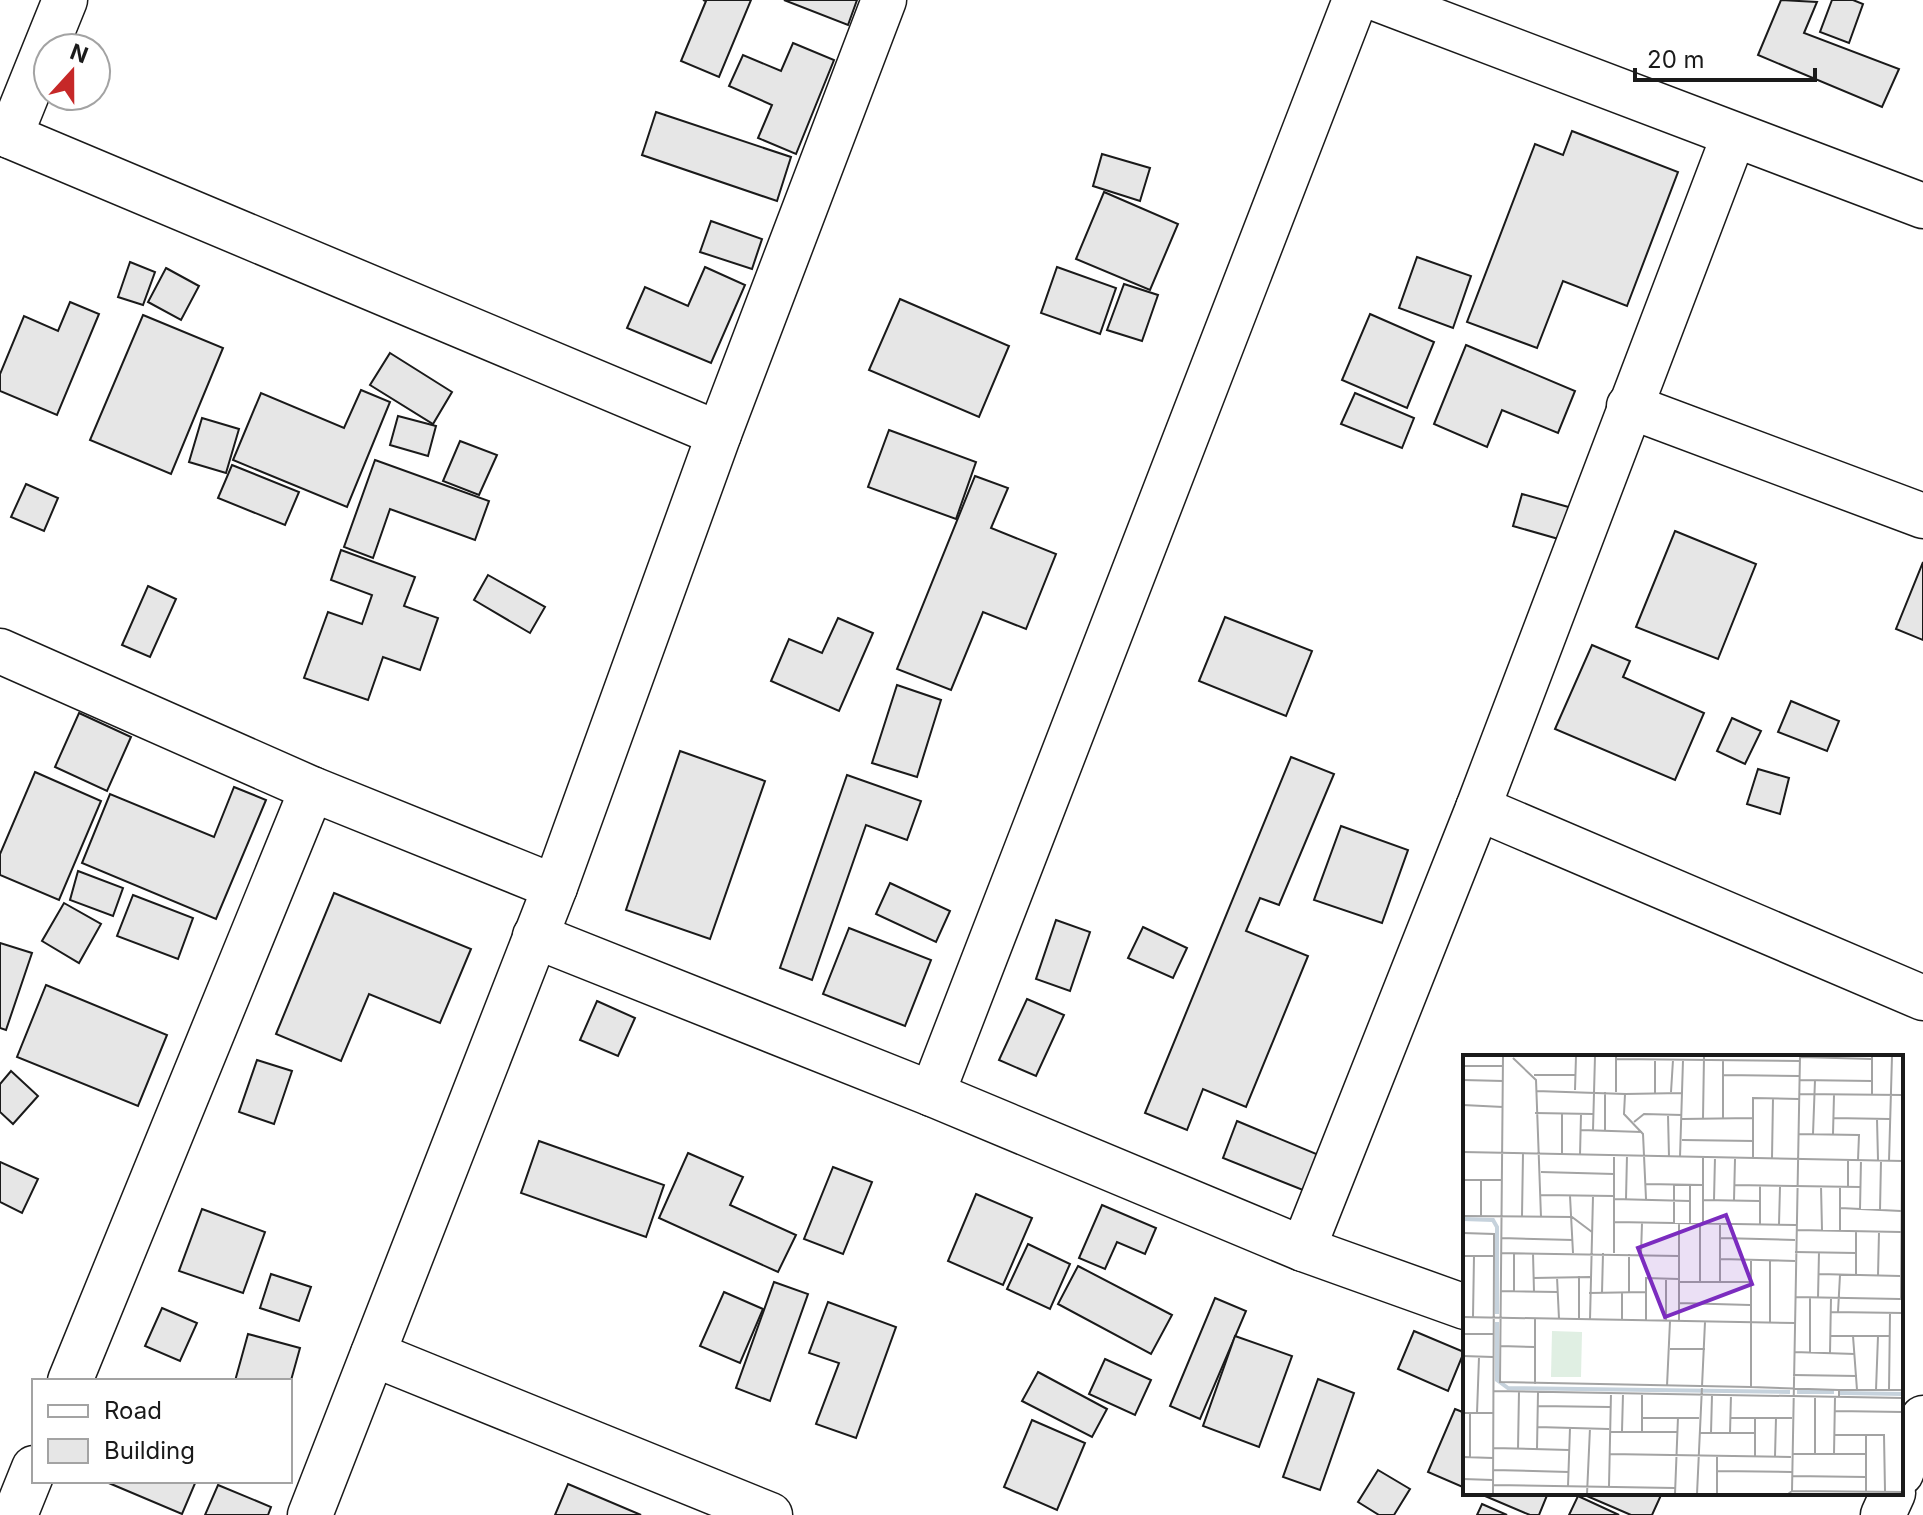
<svg xmlns="http://www.w3.org/2000/svg" width="1923" height="1515" font-family="Inter,sans-serif">
<style>
.building{fill:#e6e6e6;stroke:#1a1a1a;stroke-width:2}
.lines{fill:none;stroke-linecap:round;stroke-linejoin:round}
.minor-casing{stroke:#1a1a1a;stroke-width:47}
.minor{stroke:#fff;stroke-width:44}
.inset-river{fill:none;stroke:#c6d2dc;stroke-width:4}
.inset-road{fill:none;stroke:#a3a3a3;stroke-width:2}
.view{fill:#7b2cbf;fill-opacity:0.15;stroke:#7b2cbf;stroke-width:4}
.inset-edge{fill:none;stroke:#1a1a1a;stroke-width:4}
</style>
<rect width="100%" height="100%" fill="#fff"/>
<g class="building">
<polygon points="703,0 751,0 719,77 681,61 706,1"/>
<polygon points="784,0 857,0 848,25"/>
<polygon points="1781,0 1817,2 1804,33 1899,69 1882,107 1758,55"/>
<polygon points="1832,0 1853,0 1863,4 1849,43 1820,32"/>
<polygon points="793,43 834,60 796,154 758,138 772,105 729,86 743,55 781,71"/>
<polygon points="656,112 791,157 777,201 642,155"/>
<polygon points="1572,131 1678,172 1627,306 1563,281 1537,348 1467,322 1535,144 1563,155"/>
<polygon points="1102,154 1150,168 1140,201 1093,186"/>
<polygon points="1104,192 1178,224 1150,290 1076,259"/>
<polygon points="711,221 762,239 752,269 700,252"/>
<polygon points="1417,257 1471,276 1453,328 1399,308"/>
<polygon points="130,262 155,272 143,305 118,297"/>
<polygon points="705,267 745,285 711,363 627,328 645,287 688,306"/>
<polygon points="1057,267 1116,288 1100,334 1041,313"/>
<polygon points="166,268 199,286 181,320 148,302"/>
<polygon points="1124,284 1158,295 1142,341 1107,330"/>
<polygon points="900,299 1009,346 979,417 869,370"/>
<polygon points="70,302 99,314 57,415 0,391 0,374 24,316 58,331"/>
<polygon points="1370,314 1434,342 1407,408 1342,380"/>
<polygon points="143,315 223,348 171,474 90,440"/>
<polygon points="1466,345 1575,391 1558,433 1502,410 1487,447 1434,424"/>
<polygon points="390,353 452,392 433,424 370,385"/>
<polygon points="361,390 390,402 347,507 233,460 261,393 344,428"/>
<polygon points="1355,393 1414,418 1402,448 1341,424"/>
<polygon points="398,416 436,426 428,456 390,445"/>
<polygon points="202,418 239,429 226,473 189,462"/>
<polygon points="889,430 976,462 956,519 868,487"/>
<polygon points="460,441 497,455 479,495 443,481"/>
<polygon points="375,460 489,501 475,540 390,509 373,558 344,547"/>
<polygon points="232,465 299,492 285,525 218,498"/>
<polygon points="975,476 1008,488 991,528 1056,554 1026,629 983,612 951,690 897,669"/>
<polygon points="26,484 58,498 44,531 11,517"/>
<polygon points="1522,494 1572,508 1562,540 1513,526"/>
<polygon points="1675,531 1756,564 1718,659 1636,627"/>
<polygon points="341,550 415,577 404,606 438,618 420,670 383,657 368,700 304,678 328,612 362,624 372,595 331,580"/>
<polygon points="1923,562 1923,640 1896,629"/>
<polygon points="488,575 545,607 530,633 474,600"/>
<polygon points="148,586 176,599 150,657 122,645"/>
<polygon points="1225,617 1312,651 1286,716 1199,681"/>
<polygon points="838,618 873,633 839,711 771,681 789,639 822,653"/>
<polygon points="1592,645 1630,661 1623,677 1704,713 1675,780 1555,729"/>
<polygon points="897,685 941,700 917,777 872,763"/>
<polygon points="1791,701 1839,721 1827,751 1778,732"/>
<polygon points="79,713 131,737 107,791 55,767"/>
<polygon points="1732,718 1761,731 1745,764 1717,751"/>
<polygon points="680,751 765,781 710,939 626,910"/>
<polygon points="1291,757 1334,774 1279,905 1260,898 1246,931 1308,956 1246,1107 1203,1089 1187,1130 1145,1113"/>
<polygon points="1758,769 1789,778 1780,814 1747,804"/>
<polygon points="35,772 101,801 59,900 0,875 0,854"/>
<polygon points="847,775 921,801 907,840 866,825 812,980 780,968"/>
<polygon points="234,787 266,800 216,919 82,863 110,794 214,837"/>
<polygon points="1341,826 1408,850 1382,923 1314,900"/>
<polygon points="78,871 123,888 113,916 70,900"/>
<polygon points="890,883 950,911 936,942 876,914"/>
<polygon points="334,893 471,949 440,1023 369,994 341,1061 276,1034"/>
<polygon points="133,895 193,918 178,959 117,936"/>
<polygon points="64,903 101,924 79,963 42,941"/>
<polygon points="1056,920 1090,932 1070,991 1036,979"/>
<polygon points="1143,927 1187,948 1173,978 1128,958"/>
<polygon points="849,928 931,960 905,1026 823,994"/>
<polygon points="0,943 32,953 6,1030 0,1028"/>
<polygon points="46,985 167,1035 138,1106 17,1057"/>
<polygon points="1027,999 1064,1015 1036,1076 999,1060"/>
<polygon points="597,1001 635,1018 618,1056 580,1040"/>
<polygon points="257,1060 292,1071 274,1124 239,1112"/>
<polygon points="11,1071 38,1096 13,1124 0,1112 0,1084"/>
<polygon points="1237,1121 1338,1163 1323,1198 1223,1158"/>
<polygon points="539,1141 664,1185 646,1237 521,1193"/>
<polygon points="688,1153 743,1177 730,1205 796,1235 778,1272 659,1218"/>
<polygon points="0,1162 38,1179 22,1213 0,1202"/>
<polygon points="833,1167 872,1182 843,1254 804,1239"/>
<polygon points="976,1194 1032,1218 1003,1285 948,1261"/>
<polygon points="1102,1205 1156,1228 1145,1254 1117,1242 1105,1269 1079,1258"/>
<polygon points="202,1209 265,1232 243,1293 179,1271"/>
<polygon points="1028,1244 1070,1264 1050,1309 1007,1289"/>
<polygon points="1078,1266 1172,1315 1151,1354 1058,1304"/>
<polygon points="271,1274 311,1287 299,1321 260,1308"/>
<polygon points="774,1282 808,1294 770,1401 736,1388"/>
<polygon points="724,1292 763,1309 740,1363 700,1346"/>
<polygon points="1215,1298 1246,1311 1200,1419 1170,1406"/>
<polygon points="828,1302 896,1327 856,1438 816,1424 839,1363 809,1353"/>
<polygon points="162,1308 197,1323 180,1361 145,1346"/>
<polygon points="1414,1331 1464,1352 1448,1391 1398,1369"/>
<polygon points="248,1334 300,1348 290,1384 290,1381 235,1381"/>
<polygon points="1235,1336 1292,1356 1259,1447 1203,1426"/>
<polygon points="1105,1359 1151,1380 1135,1415 1089,1394"/>
<polygon points="1038,1372 1107,1409 1092,1437 1022,1401"/>
<polygon points="1318,1379 1354,1393 1320,1490 1283,1477"/>
<polygon points="1455,1409 1465,1413 1465,1488 1428,1472"/>
<polygon points="1032,1420 1085,1443 1057,1510 1004,1487"/>
<polygon points="1378,1470 1410,1489 1394,1515 1379,1515 1358,1502"/>
<polygon points="104,1481 196,1481 182,1514"/>
<polygon points="568,1484 641,1515 555,1515"/>
<polygon points="218,1485 271,1507 268,1515 205,1515"/>
<polygon points="1478,1493 1548,1493 1539,1515 1530,1515"/>
<polygon points="1580,1493 1662,1493 1652,1515 1631,1515"/>
<polygon points="1578,1496 1619,1515 1569,1515"/>
<polygon points="1482,1504 1507,1515 1477,1515"/>
</g>
<g class="lines">
<g class="minor-casing">
<g id="minor">
<polyline points="1380,0 1923,206"/>
<polyline points="0,132 719,434"/>
<polyline points="10,136 65,0"/>
<polyline points="1629,406 1923,516"/>
<polyline points="0,651 312,789 555,887"/>
<polyline points="1478,808 1923,998"/>
<polyline points="535,936 932,1094 1303,1249 1465,1307"/>
<polyline points="932,1094 1355,0"/>
<polyline points="1303,1249 1478,808 1734,135"/>
<polyline points="373,1354 770,1515"/>
<polyline points="70,1381 312,789"/>
<polyline points="1901,1473 1923,1418"/>
<polyline points="15,1515 34,1468"/>
<polyline points="310,1515 555,887 719,434 884,0"/>
<polyline points="1883,1515 1893,1493"/>
</g>
</g>
<use href="#minor" class="minor"/>
</g>
<g transform="translate(1463 1055)">
<rect width="440" height="440" fill="#fff"/>
<path d="M89 276 119 277 118 322H88Z" fill="#e0efe3"/>
<path class="inset-river" d="M0 164 30 165 34 172V259M34 267V325L45 333 327 337M334 337H371M377 338 440 339"/>
<path class="inset-road" d="M40 1 37 327 288 332M153 1V37M337 2 409 4M409 2V40M50 3 73 25 78 162M153 4 337 6M192 6V38M260 6V63M0 11H40M71 20H112M260 20 336 21M0 25 40 26M336 25 409 26M112 35 113 1M73 36 162 39 161 59 180 79 183 144M208 37 210 5M162 39 219 38M336 39 440 40M0 50 40 52M72 58 130 59M99 59V99M205 60 206 102M240 63 241 1M370 63 427 64M219 64 290 63M414 64 415 105M171 67 181 59 219 60M118 75 179 77M130 75 132 1M142 76V37M335 79 396 80 395 105M350 79 352 25M370 79 371 40M439 79 440 40M219 85 291 86M0 97 440 106M117 100 118 59M217 102 220 5M240 102V169M290 103V43L336 44M309 103 310 43M426 106 429 1M78 117 151 119M0 125H38M18 125V162M183 129 240 130M271 130 397 132M297 130V169M358 131 359 175M385 132V105M78 140 151 141M107 141 110 198M151 144 227 146M163 144 164 100M240 145 297 146M251 145 252 102M271 145 272 104M377 153 438 156M397 154 398 105M417 155 418 106M0 161 109 162 129 177M59 161 60 98M151 167 333 170M211 169V130M216 169V266M227 169V130M316 169 317 132M333 175 438 177M377 176V132M0 178 31 179V201M38 183 110 185M257 183 332 185M332 197 393 198M38 198 216 201M51 198V236M70 198 71 237M151 198V100M166 199V237M178 199 179 168M0 201H31L30 439M257 204 332 206M288 205V332L376 335M356 219 437 221M393 220V177M116 221V264M415 221 416 177M94 222 96 264M70 223 127 222M216 227H288M237 227V169M257 227V170M38 236 95 237M126 238 183 237M139 238 140 198M332 242 437 244M355 243 356 197M438 245 439 107M216 248 287 250M368 257 440 258M375 257 377 220M0 262 332 268M10 262 11 201M72 263V329M127 265 130 141M159 265V237M183 266V223L216 224M203 266V224M307 267V206M0 279H31M367 281H427M37 291 72 292M207 294H242M331 297 392 299M347 298V243M367 298 368 243M439 299 440 258M0 301 30 302M330 320 394 321M204 331 207 266M394 335H440M413 335 415 281M426 335 427 258M31 336 440 343M179 339V377M376 342V335H394L390 281M75 351 147 352M372 356 440 357M0 358H31M7 358V402M14 358 16 302M179 363H236M267 363H329M74 372 146 374M159 376 160 339M147 377H215M236 378H292M248 378 249 340M267 378 268 340M372 380H421L422 436M30 393 106 395M55 394 56 336M74 394 75 337M146 399 328 402M329 399H402M352 399V341M371 399 372 342M292 401V363M312 401 313 363M0 402 30 403M254 402V439H295M30 415 106 417M254 416 329 417M329 421 403 422M0 424 30 425M30 430 212 433M105 431 107 373M146 431 148 338M329 436 440 437M403 436V380M124 439 127 373M212 439 215 362M234 439 242 267M325 439 329 436 337 1"/>
<path class="view" d="M263 160 289 229 202 262 175 193Z"/>
<rect width="440" height="440" class="inset-edge"/>
</g>
<rect x="32" y="1379" width="260" height="104" fill="#ffffff" stroke="#a3a3a3" stroke-width="2"/>
<rect x="48" y="1405" width="40" height="12" fill="#ffffff" stroke="#a3a3a3" stroke-width="2"/>
<text x="104" y="1419" font-size="24" fill="#1a1a1a">Road</text>
<rect x="48" y="1439" width="40" height="24" fill="#e6e6e6" stroke="#a3a3a3" stroke-width="2"/>
<text x="104" y="1459" font-size="24" fill="#1a1a1a">Building</text>
<g transform="translate(72 72) rotate(21)"><circle r="38" fill="#ffffff" stroke="#a3a3a3" stroke-width="2"/>
<path d="M0-6L14 30L0 20L-14 30Z" fill="#c62828"/>
<text y="-12" font-size="22" font-weight="bold" text-anchor="middle" fill="#1a1a1a">N</text>
</g>
<path d="M1635 68v12h180v-12" fill="none" stroke="#1a1a1a" stroke-width="4"/>
<text x="1647" y="68" font-size="24" fill="#1a1a1a" stroke="#ffffff" stroke-width="6" paint-order="stroke">20 m</text>
</svg>
